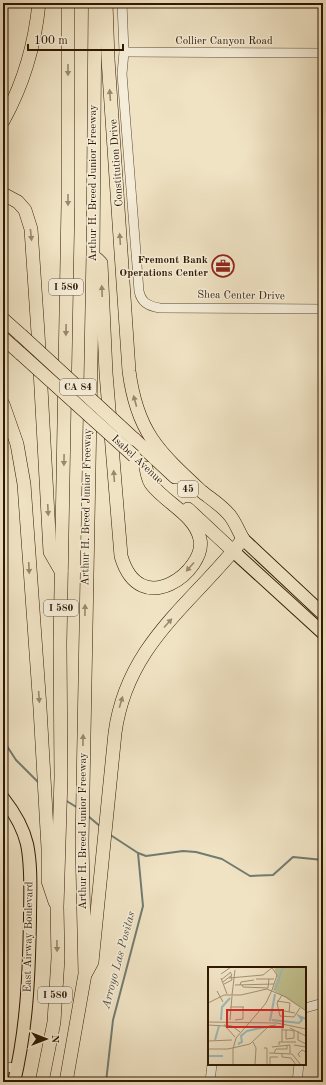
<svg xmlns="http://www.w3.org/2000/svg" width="326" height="1085" font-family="'Old Standard TT',serif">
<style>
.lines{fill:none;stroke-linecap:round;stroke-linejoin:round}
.stream{stroke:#717b71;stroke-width:2}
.minor-casing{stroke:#5f4c31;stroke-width:10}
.major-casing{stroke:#2f1900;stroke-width:14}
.highway-casing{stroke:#2f1900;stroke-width:14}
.minor{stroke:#f5edd9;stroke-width:9}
.major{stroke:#f0e3c4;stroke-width:12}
.highway{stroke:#f0e3c4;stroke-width:13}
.highway-bridge-casing{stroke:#2f1900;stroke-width:14;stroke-linecap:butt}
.highway-bridge{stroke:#f0e3c4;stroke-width:13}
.oneway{fill:#99886c}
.labels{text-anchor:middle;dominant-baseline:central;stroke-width:3;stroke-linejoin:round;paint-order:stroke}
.shield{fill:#f5edd9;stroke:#6a5941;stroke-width:1}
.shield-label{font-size:10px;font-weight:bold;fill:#2f1900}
.street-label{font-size:11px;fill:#2f1900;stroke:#f5edd9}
.poi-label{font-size:11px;font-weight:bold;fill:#2f1900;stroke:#f5edd9;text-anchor:end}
.water-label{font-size:12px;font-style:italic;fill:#565242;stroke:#f5edd9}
.inset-river{fill:none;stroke:#9dbcbd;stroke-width:2}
.inset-road{fill:none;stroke:#a39276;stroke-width:1}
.view{fill:#d62828;fill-opacity:0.15;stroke:#d62828;stroke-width:2}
.inset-edge{fill:none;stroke:#2f1900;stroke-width:2}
</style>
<rect width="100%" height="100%" fill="#f0e3c4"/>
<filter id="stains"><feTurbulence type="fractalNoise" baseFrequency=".005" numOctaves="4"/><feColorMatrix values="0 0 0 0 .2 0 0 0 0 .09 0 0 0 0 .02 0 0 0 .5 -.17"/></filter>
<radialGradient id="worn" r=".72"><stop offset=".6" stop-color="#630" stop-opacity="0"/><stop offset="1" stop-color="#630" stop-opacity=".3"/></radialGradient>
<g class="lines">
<g class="stream">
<polyline points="3,740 16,760 38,782"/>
<polyline points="65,800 78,808"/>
<polyline points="88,816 101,827"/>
<polyline points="109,834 138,853 146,856 183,851 196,852 222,859 250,876 273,875 293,857 323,860"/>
<polyline points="106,1082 113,1020 143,906 138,853"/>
</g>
<g class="minor-casing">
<g id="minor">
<path d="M122 3 124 52 122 74 139 291C141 302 148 306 160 308L323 309"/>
<polyline points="124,52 323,53"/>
<polyline points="305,1008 323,1003"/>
<polyline points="3,1066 17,1069"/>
<polyline points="210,1082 212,1064"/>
<polyline points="297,1082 299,1064"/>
</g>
</g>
<g class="major-casing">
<g id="major">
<polyline points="243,539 323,614"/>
<polyline points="233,551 323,633"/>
<path d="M3 798C14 812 23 827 27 844 32 868 30 894 30 919 29 974 27 1028 14 1082"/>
</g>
</g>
<g class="highway-casing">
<g id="highway">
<path d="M106 3 108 59 129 371C137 432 158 451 201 491 211 499 224 507 231 517 236 524 239 532 243 539"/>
<path d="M3 121C23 85 35 44 39 3"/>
<polyline points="3,194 18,202 25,210 31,229 38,333 50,552 61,571"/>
<path d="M97 259 101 263 106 373 121 556C140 622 207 570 200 539 195 515 166 503 152 485 148 481 147 473 146 468"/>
<polyline points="3,319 21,335"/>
<polyline points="3,338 21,354"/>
<polyline points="3,404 17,444 24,484 40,708 48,848 48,881 55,902"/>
<polyline points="134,439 175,477"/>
<polyline points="188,509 233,551"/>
<path d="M86 973 92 962 115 733C127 644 191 605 243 539"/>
<polyline points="42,1082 54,1022 58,958 57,907 61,777 60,644 68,204 68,3"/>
<polyline points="66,1082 85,974 82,843 93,253 95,3"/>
</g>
</g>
<use href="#minor" class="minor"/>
<use href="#major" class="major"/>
<use href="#highway" class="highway"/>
<g class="highway-bridge-casing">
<g id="highway-bridge">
<polyline points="21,335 134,439"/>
<polyline points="21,354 134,456"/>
</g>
</g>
<use href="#highway-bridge" class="highway-bridge"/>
</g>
<defs><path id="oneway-solid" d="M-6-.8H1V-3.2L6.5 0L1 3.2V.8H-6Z"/></defs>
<g class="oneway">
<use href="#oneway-solid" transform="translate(68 70) rotate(90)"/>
<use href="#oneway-solid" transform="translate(110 95) rotate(-94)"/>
<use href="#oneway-solid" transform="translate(68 200) rotate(90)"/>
<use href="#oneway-solid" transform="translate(31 235) rotate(84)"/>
<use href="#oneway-solid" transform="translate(120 239) rotate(-94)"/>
<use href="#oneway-solid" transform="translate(102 291) rotate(-93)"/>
<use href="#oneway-solid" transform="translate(66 330) rotate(91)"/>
<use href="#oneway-solid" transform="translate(135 401) rotate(-105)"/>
<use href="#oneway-solid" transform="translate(64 460) rotate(91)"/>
<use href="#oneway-solid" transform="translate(114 476) rotate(-94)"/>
<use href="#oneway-solid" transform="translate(48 510) rotate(87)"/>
<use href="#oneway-solid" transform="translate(190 567) rotate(132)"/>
<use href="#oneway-solid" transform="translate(29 568) rotate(87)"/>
<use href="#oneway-solid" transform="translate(85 610) rotate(-89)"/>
<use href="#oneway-solid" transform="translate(168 623) rotate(-48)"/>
<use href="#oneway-solid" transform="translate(39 697) rotate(86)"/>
<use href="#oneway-solid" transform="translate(121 702) rotate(-74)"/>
<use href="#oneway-solid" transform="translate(83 740) rotate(-89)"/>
<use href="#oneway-solid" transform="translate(57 946) rotate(89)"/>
</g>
<defs>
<g id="office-ring" transform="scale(1.15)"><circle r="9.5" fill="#f5edd9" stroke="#8f2418" stroke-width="1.5"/><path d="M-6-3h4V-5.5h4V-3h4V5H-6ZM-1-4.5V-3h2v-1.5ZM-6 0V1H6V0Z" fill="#8f2418"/></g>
</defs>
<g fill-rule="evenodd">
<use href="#office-ring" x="223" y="266"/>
</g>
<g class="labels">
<g class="shield">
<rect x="49" y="279" width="34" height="16" rx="3"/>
<rect x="60" y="379" width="36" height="16" rx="3"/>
<rect x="178" y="481" width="20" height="16" rx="3"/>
<rect x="44" y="600" width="34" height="16" rx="3"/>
<rect x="38" y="987" width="34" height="16" rx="3"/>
</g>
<g class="shield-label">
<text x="66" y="287">I 580</text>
<text x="78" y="387">CA 84</text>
<text x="188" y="489">45</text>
<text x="61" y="608">I 580</text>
<text x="55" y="995">I 580</text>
</g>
<g class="street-label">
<text x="224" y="41">Collier Canyon Road</text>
<text transform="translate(117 163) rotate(-94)">Constitution Drive</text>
<text transform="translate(93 183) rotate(-90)">Arthur H. Breed Junior Freeway</text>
<text transform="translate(241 296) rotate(1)">Shea Center Drive</text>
<text transform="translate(137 460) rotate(43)">Isabel Avenue</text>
<text transform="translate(87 507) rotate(-89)">Arthur H. Breed Junior Freeway</text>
<text transform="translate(83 831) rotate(-90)">Arthur H. Breed Junior Freeway</text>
<text transform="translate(29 937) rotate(-89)">East Airway Boulevard</text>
</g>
<g class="poi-label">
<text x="208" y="260">Fremont Bank<tspan x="208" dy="13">Operations Center</tspan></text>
</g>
<g class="water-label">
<text transform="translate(119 960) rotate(-75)">Arroyo Las Positas</text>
</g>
</g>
<g transform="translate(208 967)">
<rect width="98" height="98" fill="#f0e3c4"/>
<path d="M66 0H98V44L65 23 69 11Z" fill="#c1c18f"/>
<path class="inset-river" d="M67 23 75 0M13 53 14 40 22 31M64 53 91 56 94 53 91 49 98 52M62 54 67 27M7 73 11 59M30 77 34 75 33 69 39 64 57 60M0 89H15"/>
<path class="inset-road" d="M13 7 23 0M13 11 19 27M21 11 55 8 65 0M48 12H66M13 13 23 5M15 15 24 8 22 5M16 17 24 13 23 9M27 18 66 17M32 18 33 15 46 13M34 18 35 20 60 21 61 12M64 23 69 8 64 1M9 24 15 35M24 28 27 3M74 28 69 36 72 49 86 50 92 41M69 34 82 36 81 45M0 36 16 28H33L59 22 78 30 98 44M22 40H36M71 43 87 46M48 48 58 36 64 23M22 53 24 29M27 53 35 52V40M0 55 69 56 98 62M0 58 17 59 27 70M16 58 24 59 32 65M82 61 98 69M74 63H81L86 64V71L78 72V63M90 64V73L98 77M0 74 24 73M45 75 48 81 47 98M74 75V61M71 78V75H88M86 78 98 80M64 80 82 78V86M56 81H59V98M0 82H20L42 77 61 59 68 58M61 86 84 87 93 98M66 86 68 82H79V78M74 86V90L83 91 88 98M92 90 90 87 94 83 98 85M25 98V82L28 71 48 48M62 98V90H70"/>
<path class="view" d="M19 43H75V60H19Z"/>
<rect width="98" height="98" class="inset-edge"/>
</g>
<rect width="326" height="1085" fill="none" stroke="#f0e3c4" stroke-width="16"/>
<rect x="4" y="4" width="318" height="1077" fill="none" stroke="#2f1900" stroke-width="2"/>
<rect x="8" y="8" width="310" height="1069" fill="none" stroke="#2f1900"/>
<g transform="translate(46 1039) rotate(90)" stroke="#f5edd9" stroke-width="3" paint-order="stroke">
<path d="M0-3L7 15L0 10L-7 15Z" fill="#2f1900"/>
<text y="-6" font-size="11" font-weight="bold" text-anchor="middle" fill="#2f1900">N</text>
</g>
<path d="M28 44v6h95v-6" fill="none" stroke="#2f1900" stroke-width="2"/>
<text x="34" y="44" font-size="12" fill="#2f1900" stroke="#f5edd9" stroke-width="3" paint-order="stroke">100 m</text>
<rect width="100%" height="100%" filter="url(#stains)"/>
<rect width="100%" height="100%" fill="url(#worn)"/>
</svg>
